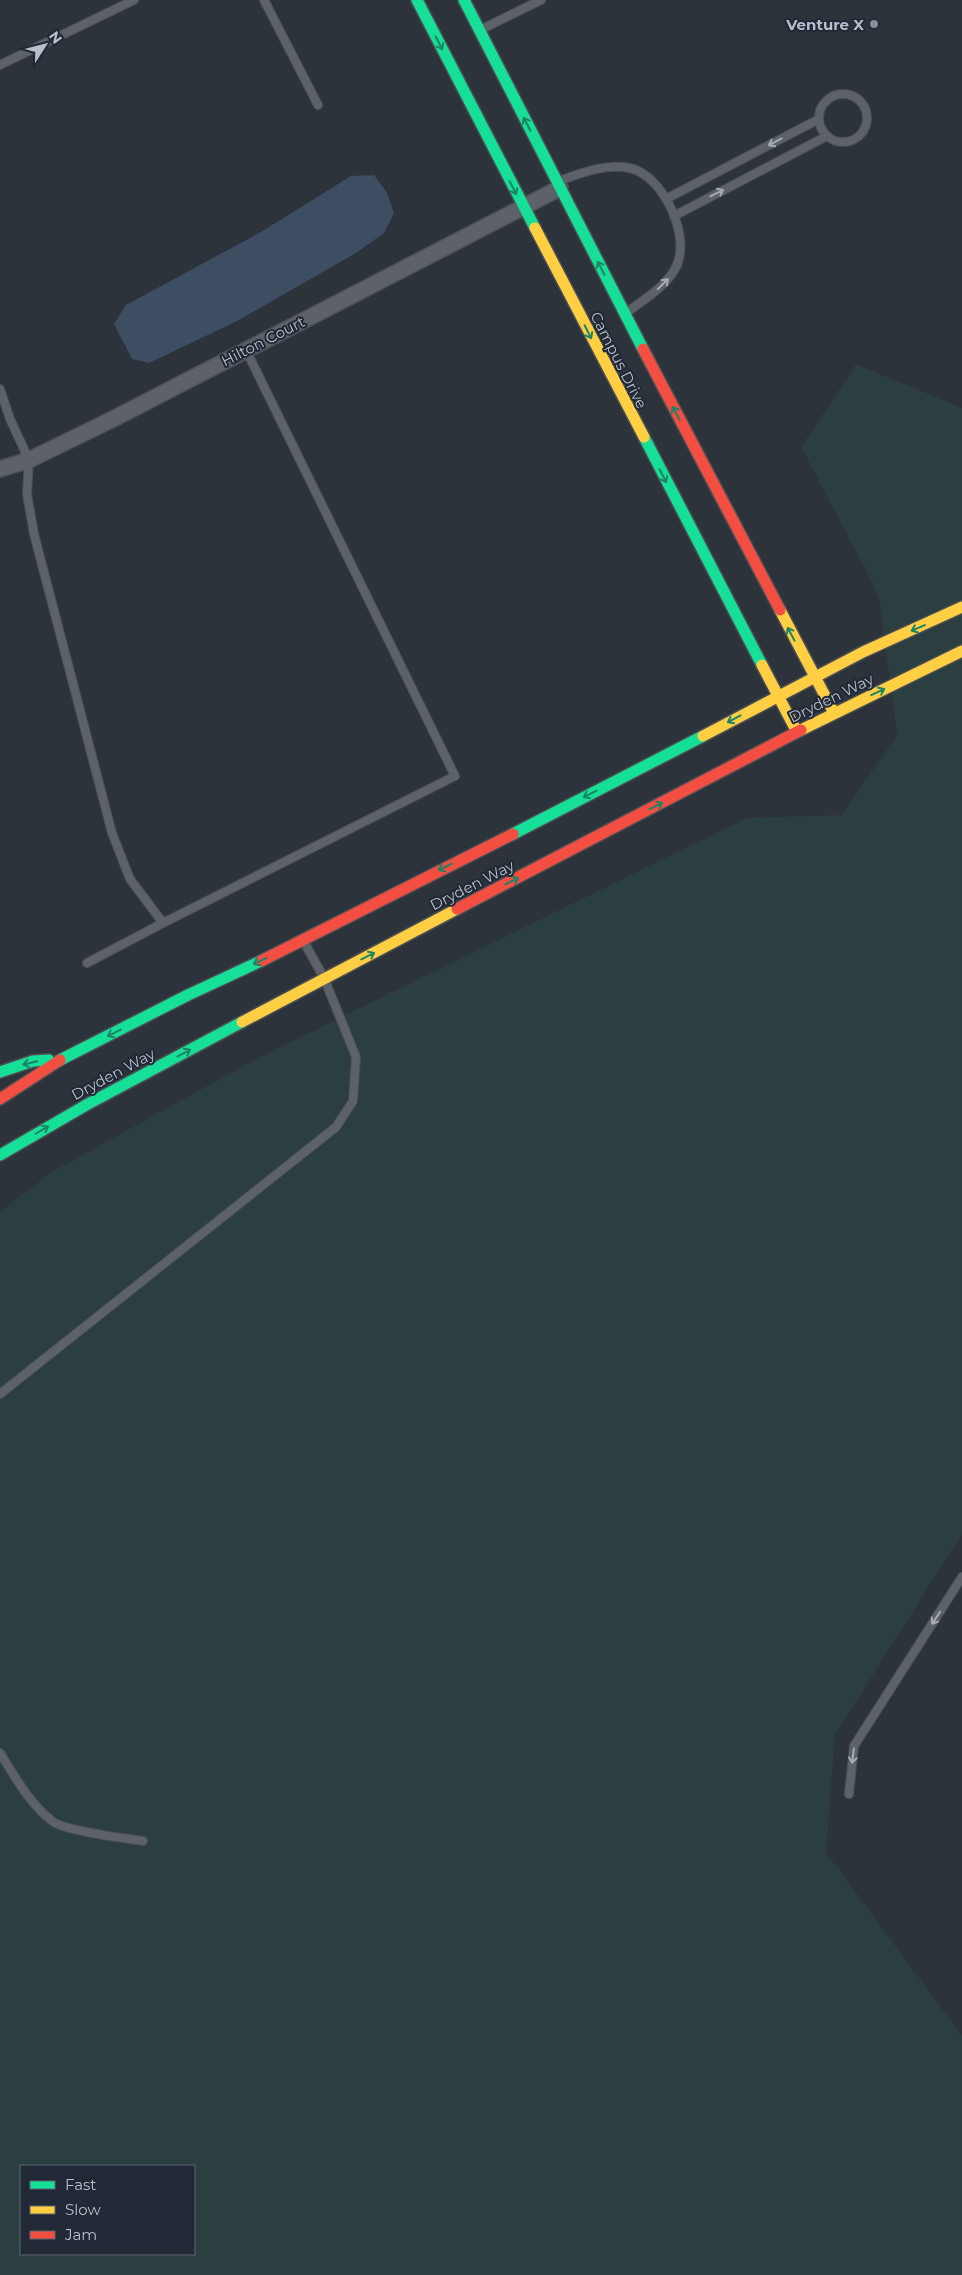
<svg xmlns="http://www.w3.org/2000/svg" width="962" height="2275" font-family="Montserrat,sans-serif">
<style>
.green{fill:#2b3e40;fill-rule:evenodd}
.water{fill:#3d4e63}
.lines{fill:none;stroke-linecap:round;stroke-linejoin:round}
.lane-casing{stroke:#4b4f54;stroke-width:10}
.street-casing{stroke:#4b4f54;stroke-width:18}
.fast-casing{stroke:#4b4f54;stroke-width:14}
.slow-casing{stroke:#4b4f54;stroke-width:14}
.jam-casing{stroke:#4b4f54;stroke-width:14}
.lane{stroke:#5d6168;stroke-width:8}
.street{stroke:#5d6168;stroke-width:15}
.fast{stroke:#16e098;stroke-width:11}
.slow{stroke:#ffcf43;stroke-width:11}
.jam{stroke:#f24e42;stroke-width:11}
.oneway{stroke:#1b8466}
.oneway2{stroke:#a6acb6}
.poi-dot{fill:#878e98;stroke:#202935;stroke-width:2}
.labels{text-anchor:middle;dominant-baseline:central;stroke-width:4;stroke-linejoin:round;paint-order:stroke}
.poi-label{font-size:15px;font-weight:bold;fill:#b8bfca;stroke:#202935;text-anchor:end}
.street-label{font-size:15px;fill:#b8bfca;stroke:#202935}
</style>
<rect width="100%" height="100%" fill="#2d333a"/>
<path class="green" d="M856 364 962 408V1534L835 1735 826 1852 962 2036V2275H0V1212L52 1172 252 1061 747 818 842 815 897 735 880 603 872 582 801 447ZM21 2166H194V2254H21Z"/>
<polygon class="water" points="374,175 387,193 394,213 384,233 356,253 237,321 149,363 132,359 114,324 126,305 261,232 351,176"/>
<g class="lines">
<g class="lane-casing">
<g id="lane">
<polyline points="264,0 318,105"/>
<polyline points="480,30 541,0"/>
<polyline points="0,65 134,0"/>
<circle cx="843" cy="118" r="24"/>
<path d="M559 181C581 173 606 163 630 168 663 175 693 238 675 269 664 288 645 299 627 312"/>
<polyline points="666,199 819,119"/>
<polyline points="674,216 827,136"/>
<polyline points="0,389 10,419 29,460 27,494 34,534 112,833 130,879 163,923"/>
<polyline points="87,963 163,923 455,776 246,350"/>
<polyline points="0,1394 336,1127 353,1101 356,1057 324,978 304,942"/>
<path d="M0 1753C15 1777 30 1804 52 1821 64 1831 124 1838 143 1841"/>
<polyline points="849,1794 854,1746 962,1577"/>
</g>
</g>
<g class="street-casing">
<polyline id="street" points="0,469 29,460 113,419 560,188"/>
</g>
<g class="fast-casing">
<g id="fast">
<polyline points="417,0 535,228"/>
<polyline points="464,0 643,349"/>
<polyline points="644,437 762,665"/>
<polyline points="513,834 703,736"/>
<polyline points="60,1060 188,995 261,961"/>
<polyline points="0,1072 33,1061 49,1060"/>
<polyline points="0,1155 88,1104 242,1022"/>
</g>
</g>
<g class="slow-casing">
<g id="slow">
<polyline points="535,228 644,437"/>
<polyline points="780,610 834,713"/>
<polyline points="762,665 797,732"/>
<polyline points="801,730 962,651"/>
<polyline points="703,736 863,652 962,607"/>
<polyline points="242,1022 457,909"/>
</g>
</g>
<g class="jam-casing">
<g id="jam">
<polyline points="643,349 780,610"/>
<polyline points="457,909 801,730"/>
<polyline points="261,961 513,834"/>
<polyline points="0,1099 60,1060"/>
</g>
</g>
<use href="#lane" class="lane"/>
<use href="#street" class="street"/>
<use href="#fast" class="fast"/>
<use href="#slow" class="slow"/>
<use href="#jam" class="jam"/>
</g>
<defs><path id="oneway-shaft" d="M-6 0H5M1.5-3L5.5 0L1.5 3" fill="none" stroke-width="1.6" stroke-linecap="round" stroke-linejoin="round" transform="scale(1.25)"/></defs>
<g class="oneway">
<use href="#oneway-shaft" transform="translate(439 43) rotate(63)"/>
<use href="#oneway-shaft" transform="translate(527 124) rotate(-117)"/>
<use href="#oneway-shaft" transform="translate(513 188) rotate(63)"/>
<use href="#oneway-shaft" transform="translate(601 268) rotate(-117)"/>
<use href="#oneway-shaft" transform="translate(588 332) rotate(63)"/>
<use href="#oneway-shaft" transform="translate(676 413) rotate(-118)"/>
<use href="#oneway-shaft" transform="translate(663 476) rotate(63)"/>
<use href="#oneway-shaft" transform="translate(918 628) rotate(157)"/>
<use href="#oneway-shaft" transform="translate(791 634) rotate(-118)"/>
<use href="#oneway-shaft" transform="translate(878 692) rotate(-25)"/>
<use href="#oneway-shaft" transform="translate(734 719) rotate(152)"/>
<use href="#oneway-shaft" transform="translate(590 794) rotate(153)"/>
<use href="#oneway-shaft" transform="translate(656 806) rotate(-27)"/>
<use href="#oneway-shaft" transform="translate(445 867) rotate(153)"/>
<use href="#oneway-shaft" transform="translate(512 881) rotate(-27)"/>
<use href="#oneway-shaft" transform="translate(368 956) rotate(-27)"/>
<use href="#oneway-shaft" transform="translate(260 961) rotate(155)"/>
<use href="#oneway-shaft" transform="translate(114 1033) rotate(153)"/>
<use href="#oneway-shaft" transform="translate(184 1053) rotate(-28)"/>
<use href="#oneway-shaft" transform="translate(30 1063) rotate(166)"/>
<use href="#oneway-shaft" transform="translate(42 1130) rotate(-30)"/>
</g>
<g class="oneway2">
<use href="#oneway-shaft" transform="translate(775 142) rotate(152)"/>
<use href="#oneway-shaft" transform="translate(717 193) rotate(-27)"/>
<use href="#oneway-shaft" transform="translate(663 284) rotate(-45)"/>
<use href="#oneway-shaft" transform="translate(936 1618) rotate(123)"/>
<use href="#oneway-shaft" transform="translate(853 1756) rotate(97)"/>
</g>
<circle class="poi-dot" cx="874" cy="24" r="5"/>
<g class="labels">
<g class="poi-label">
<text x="864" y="24">Venture X</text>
</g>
<g class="street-label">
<text transform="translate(263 341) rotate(-27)">Hilton Court</text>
<text transform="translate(619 360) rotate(63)">Campus Drive</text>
<text transform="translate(831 698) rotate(-26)">Dryden Way</text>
<text transform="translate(472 885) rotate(-27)">Dryden Way</text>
<text transform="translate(113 1074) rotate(-28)">Dryden Way</text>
</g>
</g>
<rect x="20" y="2165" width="175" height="90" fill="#202935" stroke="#5d6571"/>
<rect x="30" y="2181" width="25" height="8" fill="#16e098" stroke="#5d6571"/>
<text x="65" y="2190" font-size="15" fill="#b8bfca">Fast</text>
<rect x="30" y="2206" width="25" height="8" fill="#ffcf43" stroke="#5d6571"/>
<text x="65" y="2215" font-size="15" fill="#b8bfca">Slow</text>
<rect x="30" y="2231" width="25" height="8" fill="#f24e42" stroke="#5d6571"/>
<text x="65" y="2240" font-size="15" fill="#b8bfca">Jam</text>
<g transform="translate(45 45) rotate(54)" stroke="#202935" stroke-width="4" paint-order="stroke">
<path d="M0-4L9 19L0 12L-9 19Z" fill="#b8bfca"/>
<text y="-8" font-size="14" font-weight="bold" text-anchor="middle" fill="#b8bfca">N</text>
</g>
</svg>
